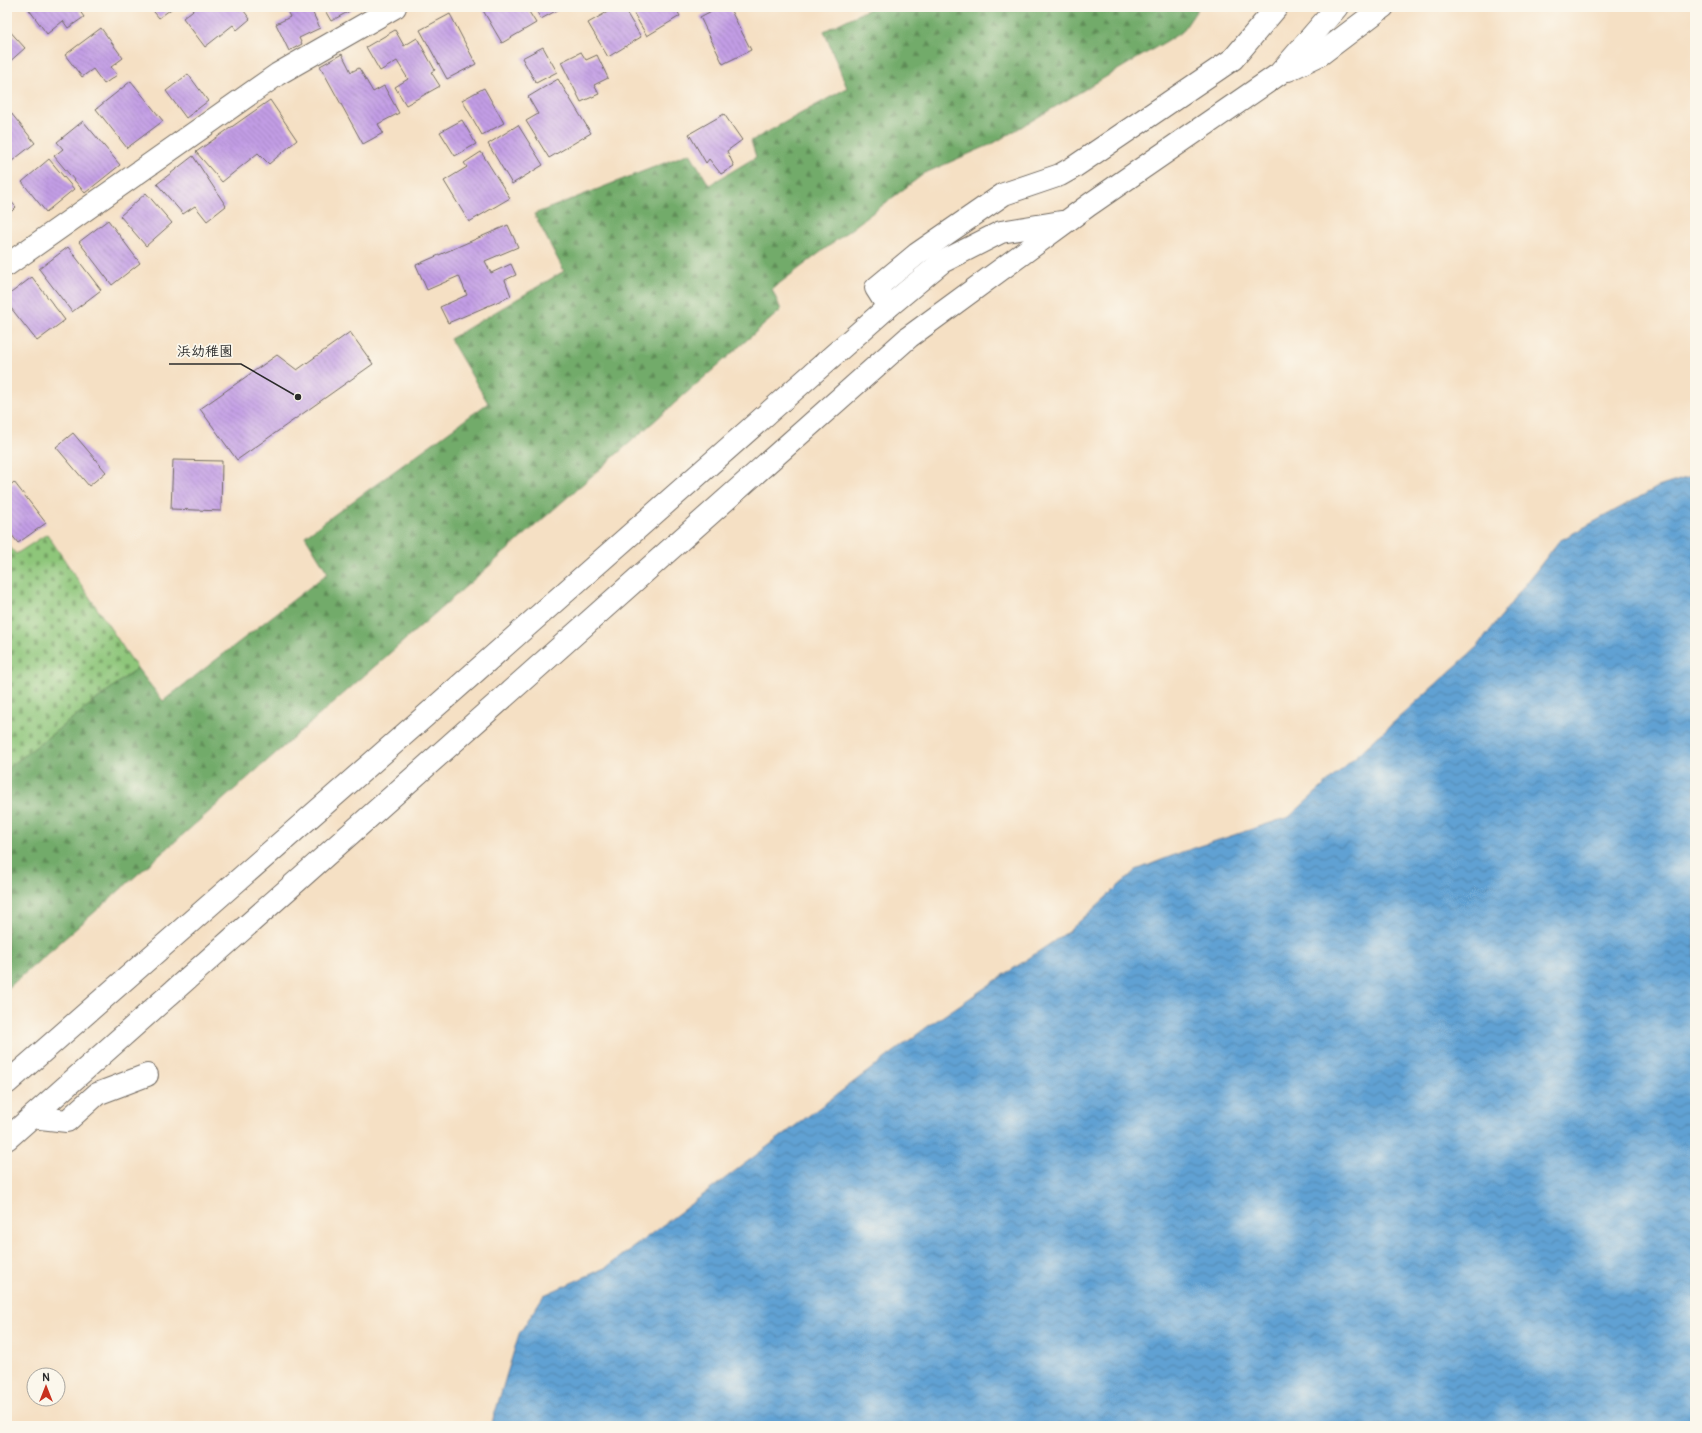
<svg xmlns="http://www.w3.org/2000/svg" width="1702" height="1433" font-family="Pangolin,'Klee One',sans-serif">
<style>
.forest{fill:url(#forest-firs);stroke:#4e6b4a}
.cemetery{fill:url(#cemetery-stones);stroke:#5c7852}
.water{fill:url(#water-waves);stroke:#46667f}
.building{fill:url(#building-back-hatch)}
.lines{fill:none;stroke-linecap:round;stroke-linejoin:round}
.minor-casing{stroke:#726a61;stroke-width:24}
.minor{stroke:#fff;stroke-width:22}
.leader{fill:none;stroke:#2b2b2b;stroke-width:1.5}
.callout-dot{fill:#2b2b2b;stroke:#fbf7ec;stroke-width:1.5}
.callout-label{font-size:14px;text-anchor:middle;font-weight:bold;fill:#2b2b2b;stroke:#fbf7ec;stroke-width:3.5;stroke-linejoin:round;paint-order:stroke}
</style>
<defs>
<pattern id="forest-firs" width="22" height="20" patternUnits="userSpaceOnUse"><rect width="22" height="20" fill="#72ab6a"/><path d="M5 1l3.5 6h-7zM16 11l3.5 6h-7z" fill="#5e8b57"/></pattern>
<pattern id="cemetery-stones" width="16" height="16" patternUnits="userSpaceOnUse"><rect width="16" height="16" fill="#8ec67a"/><path d="M2 7V4a2 2 0 0 1 4 0v3zM10 15v-3a2 2 0 0 1 4 0v3z" fill="#74a164"/></pattern>
<pattern id="water-waves" width="16" height="10" patternUnits="userSpaceOnUse"><rect width="16" height="10" fill="#60a1d3"/><path d="M0 5q4-4 8 0t8 0" fill="none" stroke="#4f83ab"/></pattern>
<pattern id="building-back-hatch" width="6" height="6" patternUnits="userSpaceOnUse"><rect width="6" height="6" fill="#c29de5"/><path d="M-1 5l2 2M0 0l6 6M5-1l2 2" fill="none" stroke="#9e80ba"/></pattern>
</defs>
<rect width="100%" height="100%" fill="#fbf7ec"/>
<filter id="ink" filterUnits="userSpaceOnUse"><feTurbulence type="fractalNoise" baseFrequency=".025" numOctaves="2"/><feDisplacementMap in="SourceGraphic" scale="8" xChannelSelector="R" yChannelSelector="G"/><feConvolveMatrix kernelMatrix="1 2 1 2 8 2 1 2 1" color-interpolation-filters="sRGB"/></filter>
<filter id="wash" filterUnits="userSpaceOnUse"><feTurbulence type="fractalNoise" baseFrequency=".012" numOctaves="4" result="noise"/><feDisplacementMap in="SourceGraphic" scale="16" xChannelSelector="R" yChannelSelector="G"/><feGaussianBlur stdDeviation="0.9" result="paint"/><feColorMatrix in="noise" values="0 0 0 0 0 0 0 0 0 0 0 0 0 0 0 0 0 1.4 0 .05"/><feComposite in="paint" operator="in"/></filter>
<g filter="url(#wash)">
<rect width="100%" height="100%" fill="#f5e0c4"/>
<polygon class="forest" points="873,7 1199,7 1182,32 994,143 925,173 772,289 781,310 7,989 7,769 137,668 163,701 328,573 305,536 488,403 450,339 564,271 534,214 690,153 709,185 756,157 751,141 847,88 824,31"/>
<polygon class="cemetery" points="47,534 137,668 7,769 7,544 16,554"/>
<polygon class="water" points="1695,475 1695,1426 491,1426 519,1334 544,1295 607,1267 927,1027 1069,931 1136,870 1182,852 1289,817 1478,646 1559,541 1658,487"/>
<g id="blocks">
<g class="building">
<polygon points="27,7 84,7 79,10 84,17 68,28 63,21 47,34"/>
<polygon points="150,7 174,7 159,18"/>
<polygon points="197,7 241,7 250,19 237,30 233,25 205,47 183,18"/>
<polygon points="285,7 310,7 320,28 299,38 302,44 289,51 276,24 290,17"/>
<polygon points="323,7 357,7 331,21"/>
<polygon points="481,7 526,7 536,23 502,43"/>
<polygon points="534,7 563,7 541,19"/>
<polygon points="616,7 623,7 641,37 608,57 588,23"/>
<polygon points="630,7 675,7 680,16 647,36"/>
<polygon points="719,7 729,7 751,50 723,64 700,17"/>
<polygon points="450,14 476,64 447,79 420,30"/>
<polygon points="7,28 25,48 7,64"/>
<polygon points="101,28 123,58 111,67 117,75 104,84 93,69 82,77 65,55"/>
<polygon points="395,30 404,46 417,38 435,70 431,72 440,86 406,105 395,87 408,79 397,61 380,71 366,47"/>
<polygon points="543,47 557,72 536,83 522,58"/>
<polygon points="581,52 586,60 597,55 608,78 594,85 599,94 581,102 561,62"/>
<polygon points="342,54 351,72 359,68 373,92 384,86 399,113 378,124 383,133 363,144 320,66"/>
<polygon points="188,74 208,101 186,118 166,91"/>
<polygon points="558,79 591,133 549,158 526,121 538,114 528,97"/>
<polygon points="131,81 163,121 127,148 96,109"/>
<polygon points="484,88 504,123 482,135 462,100"/>
<polygon points="270,100 297,140 269,164 258,153 222,182 196,152"/>
<polygon points="7,108 35,143 7,165"/>
<polygon points="724,114 742,140 727,151 734,166 721,174 709,159 706,163 689,134"/>
<polygon points="462,120 476,144 455,156 440,132"/>
<polygon points="83,121 120,165 85,193 54,156 63,149 57,142"/>
<polygon points="518,125 543,165 512,184 488,144"/>
<polygon points="481,152 510,198 469,222 444,181 467,167 464,163"/>
<polygon points="193,156 226,206 207,221 195,206 183,214 157,184"/>
<polygon points="49,159 74,189 46,212 22,182"/>
<polygon points="146,193 172,223 146,246 120,216"/>
<polygon points="7,197 16,207 7,216"/>
<polygon points="108,220 140,263 112,285 79,242"/>
<polygon points="508,225 518,247 485,261 491,273 511,264 516,275 505,280 511,296 448,323 440,307 467,295 459,276 427,290 416,265"/>
<polygon points="68,247 101,290 72,312 39,269"/>
<polygon points="32,277 65,320 37,341 7,303 7,296"/>
<polygon points="350,332 373,364 237,460 200,409 277,355 297,370"/>
<polygon points="73,433 106,472 89,486 56,447"/>
<polygon points="173,460 222,461 221,511 171,509"/>
<polygon points="14,482 46,523 18,543 7,529 7,488"/>
</g>
</g>
</g>
<g filter="url(#ink)">
<use href="#blocks" fill-opacity="0" stroke="#726a61" stroke-width="1"/>
<g class="lines">
<g class="minor-casing">
<g id="minor">
<polyline points="1288,70 1321,54 1383,7"/>
<polyline points="7,265 278,74 395,7"/>
<polyline points="888,307 942,262 1001,232 1061,222"/>
<polyline points="7,1083 423,718 888,307 876,288 917,254 1004,194 1060,175 1074,167 1233,59 1277,7"/>
<polyline points="32,1117 67,1121 97,1094 147,1075"/>
<polyline points="7,1139 909,337 1089,205 1279,74 1337,7"/>
</g>
</g>
<use href="#minor" class="minor"/>
</g>
</g>
<path class="leader" d="M298 397L241 364H169"/>
<circle class="callout-dot" cx="298" cy="397" r="4"/>
<g class="callout-label">
<text x="205" y="356">浜幼稚園</text>
</g>
<rect width="1702" height="1433" fill="none" stroke="#fbf7ec" stroke-width="24"/>
<g transform="translate(46 1387)"><circle r="19" fill="#fbf7ec" stroke="#a8a59f"/>
<path d="M0-3L7 15L0 10L-7 15Z" fill="#c8321e"/>
<text y="-6" font-size="11" font-weight="bold" text-anchor="middle" fill="#2b2b2b">N</text>
</g>
</svg>
